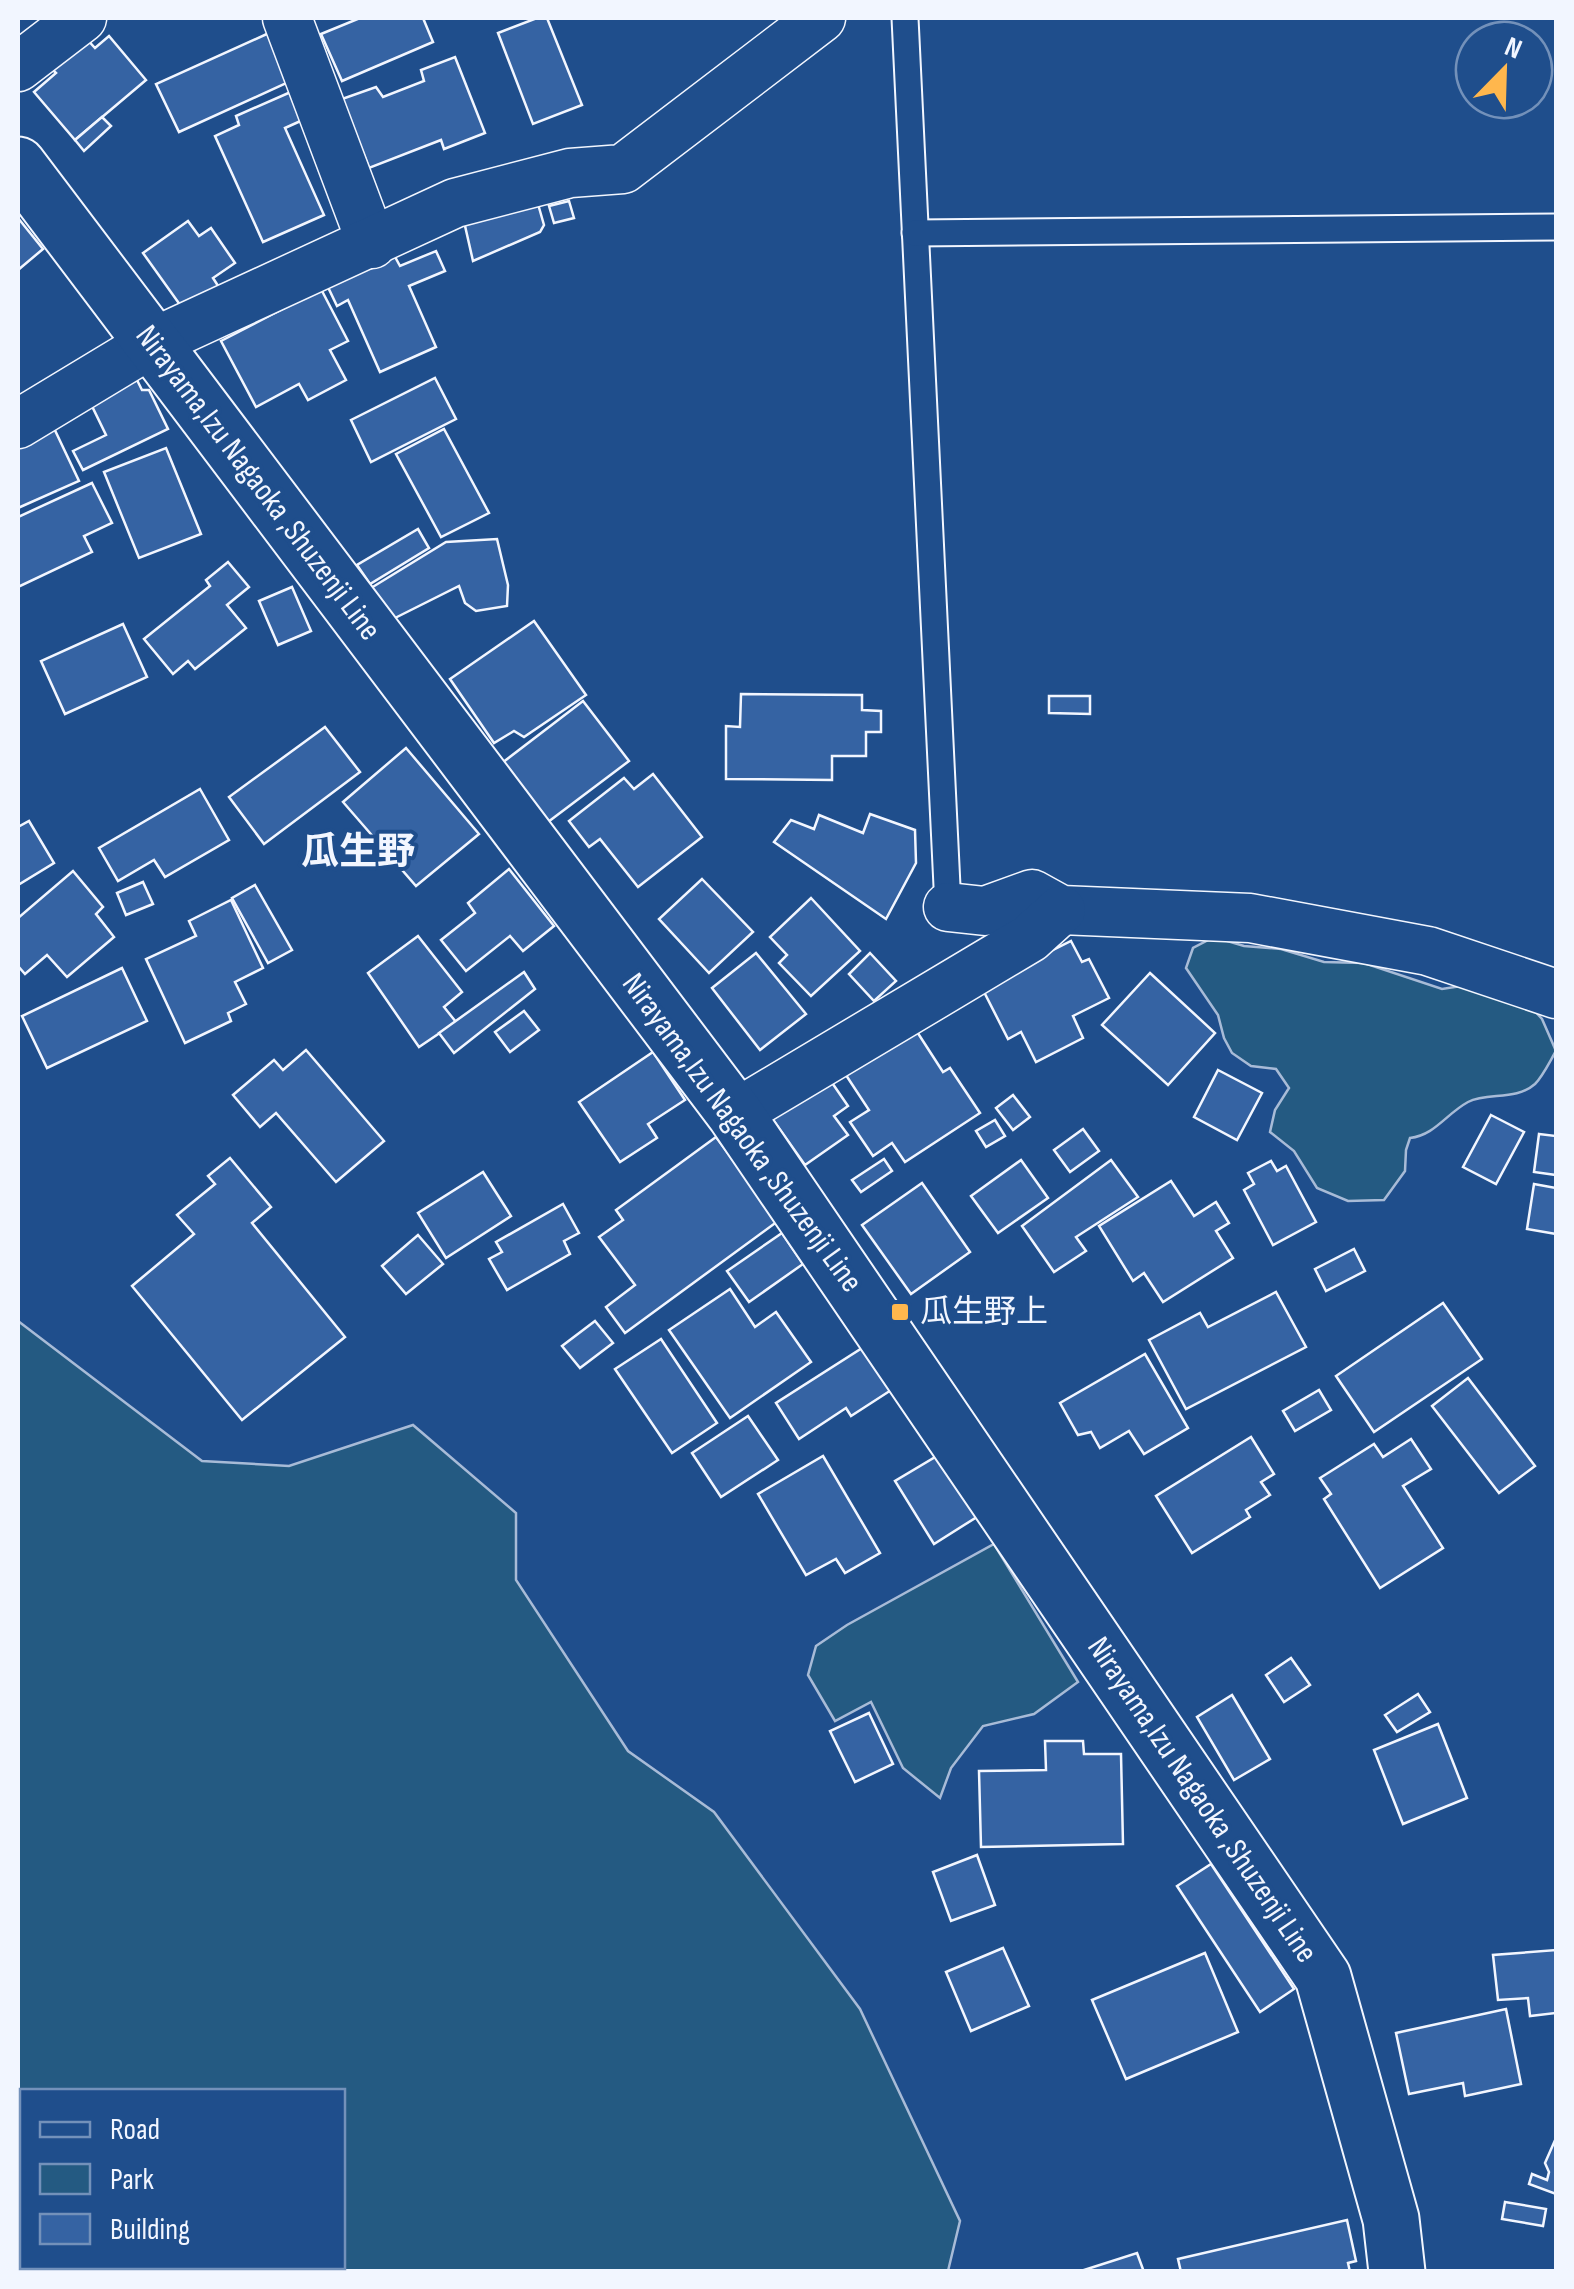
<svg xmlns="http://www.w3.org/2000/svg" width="1574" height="2289" font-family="'Sofia Sans Condensed','Noto Sans JP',sans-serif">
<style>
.green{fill:#245a82;stroke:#a8bbd7;stroke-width:2.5;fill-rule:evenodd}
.building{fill:#3563a3;stroke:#f2f6ff;stroke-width:2.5}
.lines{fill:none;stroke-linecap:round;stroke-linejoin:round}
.lane-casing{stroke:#f2f6ff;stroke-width:29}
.street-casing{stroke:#f2f6ff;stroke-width:51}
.secondary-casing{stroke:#f2f6ff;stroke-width:59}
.lane{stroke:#1f4e8c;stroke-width:25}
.street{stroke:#1f4e8c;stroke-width:48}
.secondary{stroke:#1f4e8c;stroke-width:55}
.poi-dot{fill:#ffb74d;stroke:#1f4e8c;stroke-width:4}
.labels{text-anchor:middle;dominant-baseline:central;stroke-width:8;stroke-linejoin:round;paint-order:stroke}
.street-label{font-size:32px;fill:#f2f6ff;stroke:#1f4e8c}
.poi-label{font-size:32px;fill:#f2f6ff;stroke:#1f4e8c;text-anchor:start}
.quarter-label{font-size:38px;font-weight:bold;fill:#f2f6ff;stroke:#1f4e8c}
</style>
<rect width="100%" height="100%" fill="#1f4e8c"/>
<g class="green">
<path d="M1214 937 1244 946 1281 949 1324 962 1364 963 1442 989 1474 984 1519 993 1542 1019 1556 1051C1550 1061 1543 1076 1535 1084 1516 1101 1488 1092 1468 1102 1446 1114 1435 1135 1410 1138L1406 1150 1405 1171 1384 1200 1348 1201 1317 1188 1294 1151 1270 1132 1275 1110 1289 1088 1276 1069 1251 1066 1232 1053 1224 1038 1218 1015 1186 968 1193 948Z"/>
<path d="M18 1321 202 1461 289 1466 413 1425 516 1513V1580L628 1751 714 1812 860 2009 960 2221 948 2271H18ZM22 2092H342V2266H22Z"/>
<polygon points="994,1544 1078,1682 1034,1714 983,1726 951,1768 940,1798 903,1768 871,1702 835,1721 808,1675 816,1646 847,1625"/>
</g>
<g class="building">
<polygon points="360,18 423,18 433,42 342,81 321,34"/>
<polygon points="537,18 547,18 582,105 533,124 498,33"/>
<polygon points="269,33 291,81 179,132 156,84"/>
<polygon points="84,36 95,48 109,36 146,80 75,140 34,92 56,73 49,66"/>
<polygon points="455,57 485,133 444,149 441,140 369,168 342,99 376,87 383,97 424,81 421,70"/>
<polygon points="293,91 305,119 285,128 324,215 263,242 215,136 239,125 236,116"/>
<polygon points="102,117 111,126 84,151 75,140"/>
<polygon points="569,201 574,218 554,223 549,206"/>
<polygon points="538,204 544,225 540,232 473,261 463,217"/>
<polygon points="18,218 43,249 18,270"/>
<polygon points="188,221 199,236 211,228 235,263 213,278 222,292 188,316 143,253"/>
<polygon points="436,251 445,271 409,286 436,347 380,372 348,300 337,306 327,285 394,255 400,266"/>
<polygon points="321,289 348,341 330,350 346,380 308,400 299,384 256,407 221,341"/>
<polygon points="435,378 456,419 371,462 351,420"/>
<polygon points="137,380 142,390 149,390 168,429 83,470 73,451 106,435 90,402"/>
<polygon points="52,424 79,481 18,508 18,440"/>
<polygon points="444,429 489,513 441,537 396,454"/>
<polygon points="166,448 201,534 139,558 104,472"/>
<polygon points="92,483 112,523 84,536 92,552 18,587 18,517"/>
<polygon points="418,529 429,548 370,584 357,565"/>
<polygon points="497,539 508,585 507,606 476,611 465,603 459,586 393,619 371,588 446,542"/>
<polygon points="228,562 249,587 227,605 246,628 195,669 188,661 173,674 144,639 210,586 206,580"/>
<polygon points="292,587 311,631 278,645 259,601"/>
<polygon points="534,621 586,695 524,737 514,731 494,743 450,679"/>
<polygon points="123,624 147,677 65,714 41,661"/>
<polygon points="741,694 862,695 862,710 881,711 881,732 866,732 866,756 832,756 832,780 726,779 726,726 740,727"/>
<polygon points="1049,696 1090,696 1090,714 1049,713"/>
<polygon points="583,701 629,761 548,822 502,763"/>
<polygon points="325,727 360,772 264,844 229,797"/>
<polygon points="406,748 479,834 416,886 343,802"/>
<polygon points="653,774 702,837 638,887 600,839 589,847 569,821 624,778 634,789"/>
<polygon points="200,789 229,840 165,877 154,860 118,881 99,848"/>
<polygon points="870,814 915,830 916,863 886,919 774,842 791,820 814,829 819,815 863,833"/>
<polygon points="29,821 54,863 18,885 18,827"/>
<polygon points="509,869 554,926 523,951 510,936 466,971 441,940 475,913 468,903"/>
<polygon points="73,871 103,907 96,914 114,937 67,977 47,955 25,974 18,966 18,918"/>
<polygon points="702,879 753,932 709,973 659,919"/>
<polygon points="143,882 153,904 126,915 117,893"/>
<polygon points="255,885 292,950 268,963 232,898"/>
<polygon points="811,898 860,951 811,996 779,963 787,955 770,937"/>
<polygon points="231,900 263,968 235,982 246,1004 228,1013 231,1021 185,1043 146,959 196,936 189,921"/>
<polygon points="418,936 462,992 444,1007 456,1022 419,1047 368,973"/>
<polygon points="1071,941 1082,962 1089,959 1109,998 1073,1016 1083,1038 1036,1062 1021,1032 1008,1039 981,986"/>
<polygon points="756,953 806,1014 760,1050 712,988"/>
<polygon points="870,953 896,981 874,1001 849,974"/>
<polygon points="122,968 147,1021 47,1068 22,1016"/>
<polygon points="524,972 535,989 454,1053 439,1033"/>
<polygon points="1150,973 1215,1033 1168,1085 1102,1025"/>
<polygon points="524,1011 539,1030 510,1052 495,1032"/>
<polygon points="912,1024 943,1072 950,1068 980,1113 905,1162 892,1143 873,1156 850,1122 869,1110 842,1069"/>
<polygon points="306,1050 384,1141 336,1182 276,1113 260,1127 233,1095 274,1060 283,1070"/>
<polygon points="653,1052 685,1100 648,1124 657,1138 620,1162 579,1102"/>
<polygon points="1218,1070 1262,1093 1237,1140 1194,1117"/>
<polygon points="826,1074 848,1106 834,1116 848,1135 805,1165 769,1114"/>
<polygon points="1013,1095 1030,1117 1013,1130 996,1108"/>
<polygon points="1491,1115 1524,1132 1496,1184 1463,1167"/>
<polygon points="995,1120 1005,1136 986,1147 976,1131"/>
<polygon points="1083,1129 1099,1151 1070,1172 1054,1150"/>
<polygon points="1539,1134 1556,1136 1556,1175 1534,1172"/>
<polygon points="716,1137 778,1221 625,1333 606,1307 635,1285 599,1237 623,1220 616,1210"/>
<polygon points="230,1158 271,1207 252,1223 345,1337 242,1420 132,1286 194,1234 177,1215 215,1184 208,1176"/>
<polygon points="884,1159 892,1171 861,1192 852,1180"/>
<polygon points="1021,1160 1048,1198 998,1233 971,1196"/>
<polygon points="1111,1160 1138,1197 1076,1237 1086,1251 1054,1272 1022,1226"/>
<polygon points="1271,1161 1277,1171 1286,1166 1316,1222 1273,1245 1244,1190 1254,1184 1248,1173"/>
<polygon points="483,1172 511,1216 446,1258 418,1213"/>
<polygon points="1171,1181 1194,1216 1216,1202 1229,1223 1216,1231 1233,1258 1163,1302 1144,1273 1133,1281 1099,1226"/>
<polygon points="922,1183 970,1252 911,1294 862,1225"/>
<polygon points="1534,1184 1556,1188 1556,1234 1527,1229"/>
<polygon points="563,1204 579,1233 564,1241 570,1254 507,1290 489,1259 502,1252 496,1242"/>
<polygon points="782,1233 803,1264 749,1302 727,1271"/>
<polygon points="418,1235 443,1264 406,1294 382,1266"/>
<polygon points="1354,1249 1365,1271 1326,1291 1315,1269"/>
<polygon points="730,1289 755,1327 776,1312 811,1362 730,1418 669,1330"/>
<polygon points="1276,1292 1306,1347 1186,1409 1149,1340 1200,1313 1208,1327"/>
<polygon points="1443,1303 1482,1359 1374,1432 1336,1376"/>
<polygon points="595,1321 613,1343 580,1368 562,1346"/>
<polygon points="661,1339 717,1423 672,1453 615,1369"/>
<polygon points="870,1343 899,1385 851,1416 846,1408 799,1439 776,1403"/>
<polygon points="1145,1354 1188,1428 1144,1454 1129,1431 1100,1448 1091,1432 1078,1435 1060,1403"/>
<polygon points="1468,1378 1535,1466 1499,1493 1432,1406"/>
<polygon points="1319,1390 1331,1410 1295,1431 1283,1411"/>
<polygon points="748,1416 778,1460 721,1497 692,1453"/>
<polygon points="1251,1437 1274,1474 1261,1482 1270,1495 1246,1510 1250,1517 1192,1553 1156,1496"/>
<polygon points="1411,1439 1431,1469 1403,1486 1443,1548 1380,1588 1324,1499 1331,1494 1320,1478 1374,1444 1383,1457"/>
<polygon points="942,1453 980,1515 934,1544 895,1481"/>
<polygon points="823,1456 880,1553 845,1573 836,1559 806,1575 758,1494"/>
<polygon points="1291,1658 1310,1685 1284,1702 1266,1675"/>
<polygon points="1418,1694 1430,1712 1397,1732 1385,1715"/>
<polygon points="1232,1695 1270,1759 1234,1780 1197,1717"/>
<polygon points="869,1713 893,1764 855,1782 830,1731"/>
<polygon points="1438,1724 1467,1798 1403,1824 1374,1750"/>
<polygon points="1045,1741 1083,1741 1084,1754 1121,1754 1123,1844 981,1847 979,1771 1046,1770"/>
<polygon points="977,1855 995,1905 951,1921 933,1872"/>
<polygon points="1211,1864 1294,1989 1260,2012 1177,1886"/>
<polygon points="1003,1948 1029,2006 971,2031 946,1972"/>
<polygon points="1556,1950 1556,2013 1530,2016 1528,1998 1498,2000 1493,1955"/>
<polygon points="1205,1953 1238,2032 1126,2079 1092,2000"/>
<polygon points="1506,2009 1521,2084 1465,2096 1463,2083 1409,2094 1396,2033"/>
<polygon points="1556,2138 1556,2194 1529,2184 1532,2174 1547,2180 1549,2172 1545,2163"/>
<polygon points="1505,2202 1546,2209 1543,2226 1502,2219"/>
<polygon points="1347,2220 1356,2261 1348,2263 1350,2272 1181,2272 1178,2259"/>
<polygon points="1137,2253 1144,2272 1081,2272 1081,2271"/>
</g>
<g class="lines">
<g class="lane-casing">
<g id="lane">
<polyline points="905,18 948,907"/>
<polyline points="915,233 1556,227"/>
</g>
</g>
<g class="street-casing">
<g id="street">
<polyline points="287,18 372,244"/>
<polyline points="18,67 82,18"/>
<polyline points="18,424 152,343 455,203 570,173 623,169 821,18"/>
<polyline points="948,907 985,911 1032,894 1061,910 1250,918 1428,951 1556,994"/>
<polyline points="735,1114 1030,938 1061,910"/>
</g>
</g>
<g class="secondary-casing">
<polyline id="secondary" points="18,165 735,1114 1323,1977 1391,2219 1397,2272"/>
</g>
<use href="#lane" class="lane"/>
<use href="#street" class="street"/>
<use href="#secondary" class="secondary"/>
</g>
<rect class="poi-dot" x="890" y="1302" width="20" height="20" rx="5"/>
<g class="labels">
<g class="street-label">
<text transform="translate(258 483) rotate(53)">Nirayama,Izu Nagaoka ,Shuzenji Line</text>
<text transform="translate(742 1133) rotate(54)">Nirayama,Izu Nagaoka ,Shuzenji Line</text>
<text transform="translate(1202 1800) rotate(56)">Nirayama,Izu Nagaoka ,Shuzenji Line</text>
</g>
<g class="poi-label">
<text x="920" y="1312">瓜生野上</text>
</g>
<g class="quarter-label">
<text x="358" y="852">瓜生野</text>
</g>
</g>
<rect width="1574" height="2289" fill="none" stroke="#f2f6ff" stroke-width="40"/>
<rect x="20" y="2089" width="325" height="180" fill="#1f4e8c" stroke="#7391ba" stroke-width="2.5"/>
<rect x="40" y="2122" width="50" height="15" fill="#1f4e8c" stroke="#7391ba" stroke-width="2.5"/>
<text x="110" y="2139" font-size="30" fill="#f2f6ff">Road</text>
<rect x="40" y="2164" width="50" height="30" fill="#245a82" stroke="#7391ba" stroke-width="2.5"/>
<text x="110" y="2189" font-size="30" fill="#f2f6ff">Park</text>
<rect x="40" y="2214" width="50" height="30" fill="#3563a3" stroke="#7391ba" stroke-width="2.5"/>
<text x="110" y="2239" font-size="30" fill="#f2f6ff">Building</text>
<g transform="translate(1504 70) rotate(23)"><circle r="48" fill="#1f4e8c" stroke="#7391ba" stroke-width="2.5"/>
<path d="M0-8L18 38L0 25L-18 38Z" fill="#ffb74d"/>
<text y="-15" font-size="28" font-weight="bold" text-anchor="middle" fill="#f2f6ff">N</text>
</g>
</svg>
